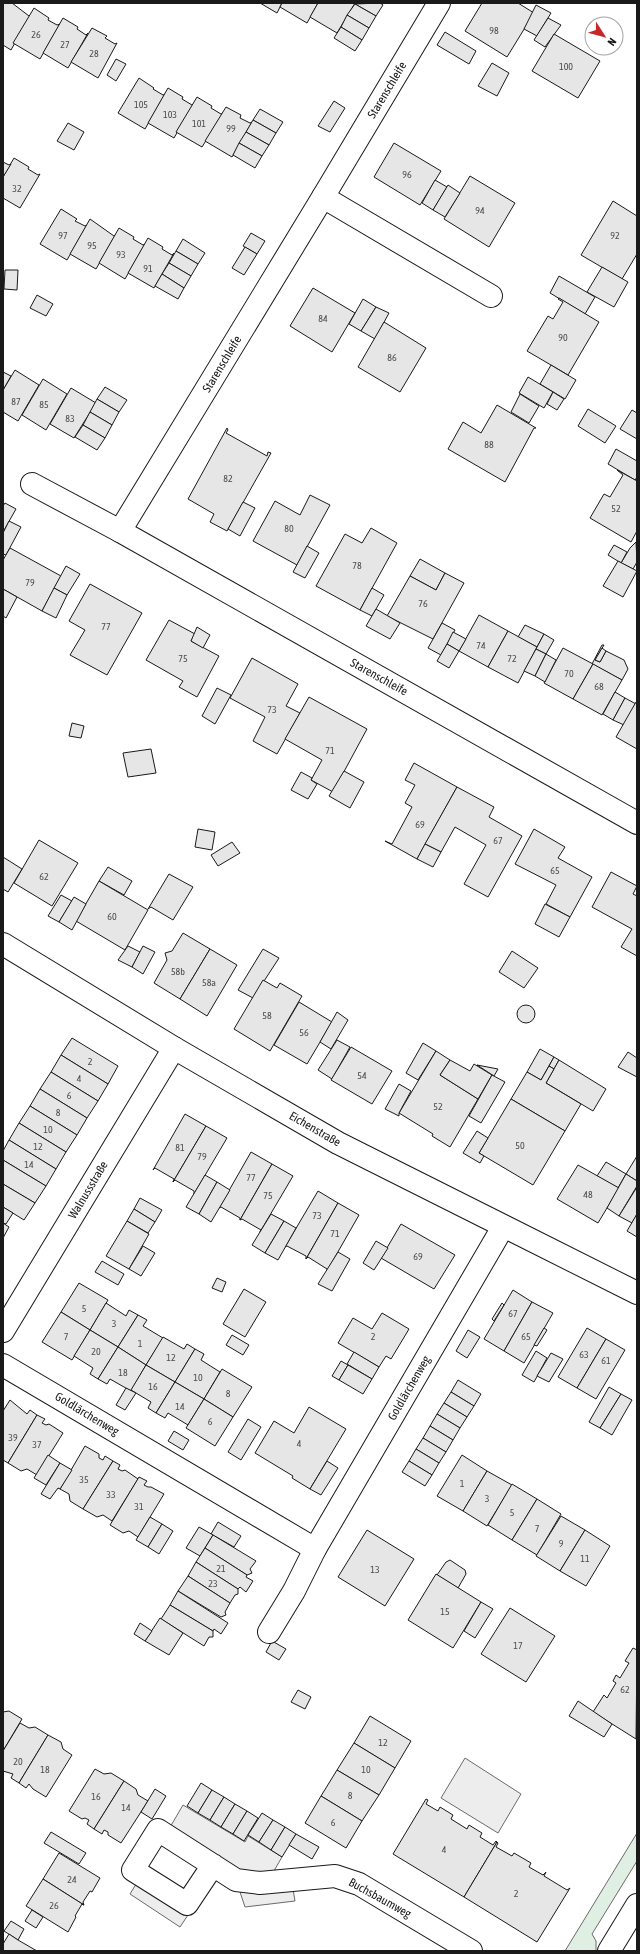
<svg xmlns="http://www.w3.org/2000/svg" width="640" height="1954" font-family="'Asap Condensed',sans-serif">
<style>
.green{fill:#e0efe3;stroke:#6a6a6a}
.parking{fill:#ededed;stroke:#6a6a6a}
.building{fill:#e6e6e6;stroke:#1a1a1a}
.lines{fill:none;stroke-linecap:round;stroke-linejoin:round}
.minor-casing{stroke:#1a1a1a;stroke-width:24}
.minor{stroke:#fff;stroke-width:22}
.labels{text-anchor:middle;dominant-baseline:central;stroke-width:3;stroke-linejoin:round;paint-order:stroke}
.number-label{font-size:10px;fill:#4d4d4d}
.street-label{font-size:12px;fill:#1a1a1a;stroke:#fff}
</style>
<rect width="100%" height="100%" fill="#fff"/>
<polygon class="green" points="637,1833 637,1861 592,1934 596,1941 596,1951 565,1951"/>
<g class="parking">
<polygon points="465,1758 521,1794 498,1833 441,1798"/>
<polygon points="183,1805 245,1842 248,1836 282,1857 271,1876 247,1874 169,1829"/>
<polygon points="141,1876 192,1909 180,1927 130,1894"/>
<polygon points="293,1889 295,1901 245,1907 240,1892"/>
</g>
<g class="building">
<polygon points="3,3 12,3 29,16 31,14 11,50 3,45"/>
<polygon points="260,3 282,3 277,13"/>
<polygon points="282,3 318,3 307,23 280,7"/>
<polygon points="318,3 355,3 337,33 310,17"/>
<polygon points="380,3 383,5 376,16 355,4"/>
<polygon points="482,3 518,3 534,13 507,57 465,31"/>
<polygon points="355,4 376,16 369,28 347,15"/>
<polygon points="536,5 551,13 537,36 524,29"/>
<polygon points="34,8 49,18 48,20 57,25 60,24 40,59 13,43"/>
<polygon points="347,15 369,28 362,40 341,27"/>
<polygon points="63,18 78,27 77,29 86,35 88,33 68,68 43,53"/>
<polygon points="548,18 561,25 545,47 534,40"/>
<polygon points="341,27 362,40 355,51 334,38"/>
<polygon points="92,28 107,36 105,38 115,44 117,43 98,78 71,62"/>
<polygon points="445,32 476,51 469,64 437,45"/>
<polygon points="554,34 600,61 578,98 532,71"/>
<polygon points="116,59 126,64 116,81 107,75"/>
<polygon points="492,63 509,73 497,96 478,86"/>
<polygon points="139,78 154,88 153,89 163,95 165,94 145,129 118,113"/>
<polygon points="168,88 183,97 182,99 192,105 194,103 174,138 148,123"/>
<polygon points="197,97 212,106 211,108 221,114 223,113 202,147 176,132"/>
<polygon points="334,101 345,108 330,132 318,126"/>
<polygon points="226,107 241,115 240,118 250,123 252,122 232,157 205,141"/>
<polygon points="260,109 283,122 276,133 253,120"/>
<polygon points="253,120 276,133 269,145 246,132"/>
<polygon points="68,123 84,132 74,150 57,141"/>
<polygon points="246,132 269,145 262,156 239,143"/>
<polygon points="239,143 262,156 255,168 233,155"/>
<polygon points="394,143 441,171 420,205 374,177"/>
<polygon points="14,158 29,167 28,169 38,175 40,174 20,208 3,198 3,177"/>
<polygon points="3,162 9,165 11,164 3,177"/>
<polygon points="470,176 515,203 489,247 444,219"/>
<polygon points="435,180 447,187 433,210 422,203"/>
<polygon points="448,185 460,193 445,217 433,210"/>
<polygon points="613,201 637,216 637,254 622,279 581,255"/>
<polygon points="61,209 77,219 75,221 85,226 87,225 67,260 40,244"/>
<polygon points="90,219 114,236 116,234 96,269 70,254"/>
<polygon points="119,228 134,237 133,239 143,245 145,244 125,279 99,263"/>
<polygon points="251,233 265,241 257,254 243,246"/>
<polygon points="148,238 163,247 162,249 172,255 174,253 154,288 128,273"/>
<polygon points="183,239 205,253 198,264 176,251"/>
<polygon points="245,247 257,254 244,275 232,268"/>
<polygon points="176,251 198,264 191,276 169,263"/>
<polygon points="169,263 191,276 184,288 162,274"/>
<polygon points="602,267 628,282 614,307 587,292"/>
<polygon points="5,270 18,270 17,290 4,289"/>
<polygon points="162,274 184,288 178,299 155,286"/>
<polygon points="559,276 595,297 585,314 550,293"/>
<polygon points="313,288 355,313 332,352 290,326"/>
<polygon points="37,295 53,304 46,316 30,308"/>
<polygon points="559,298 599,322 568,375 527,351 548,316 553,319 563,302 558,299"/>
<polygon points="363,299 376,307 361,331 349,324"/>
<polygon points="376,307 389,313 375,339 361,331"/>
<polygon points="384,322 426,348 400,392 358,367"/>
<polygon points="551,365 576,380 565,399 540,384"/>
<polygon points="15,370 39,385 18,421 3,412 3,390"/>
<polygon points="3,372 11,376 3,390"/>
<polygon points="528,377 553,392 544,408 519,393"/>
<polygon points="43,379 67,394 46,430 22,415"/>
<polygon points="105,387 127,400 119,412 97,399"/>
<polygon points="71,388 96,403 74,438 50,424"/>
<polygon points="553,392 564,399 557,410 547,404"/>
<polygon points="520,394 539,406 529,423 511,412"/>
<polygon points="97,399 119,412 112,425 90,412"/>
<polygon points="497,405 536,428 534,428 505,482 448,449 463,422 481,433"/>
<polygon points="588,409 616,426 605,443 578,426"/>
<polygon points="632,410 637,413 637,439 620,429"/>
<polygon points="90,412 112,425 105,438 83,425"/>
<polygon points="83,425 105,438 97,450 75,437"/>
<polygon points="227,428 228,430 226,433 267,456 268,452 271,453 227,531 210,522 214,514 188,499"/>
<polygon points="616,449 637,461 637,477 635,480 608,464"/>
<polygon points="617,470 637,481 637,531 631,542 590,518 604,494 610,497 623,475"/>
<polygon points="310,495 330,505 297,565 253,541 275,501 300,515"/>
<polygon points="243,502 255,508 240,536 228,529"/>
<polygon points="5,503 16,509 3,532 3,506"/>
<polygon points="9,521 21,527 6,555 3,554 3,533"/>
<polygon points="371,528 397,543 360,610 316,586 345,534 362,543"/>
<polygon points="636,542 637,562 633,569 621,563 630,548"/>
<polygon points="614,545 627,552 621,563 608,555"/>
<polygon points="307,546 319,553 305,578 293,572"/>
<polygon points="10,548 61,576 42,611 3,589 3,560"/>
<polygon points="420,559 445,573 436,590 410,576"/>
<polygon points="618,561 637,571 623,597 603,586"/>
<polygon points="66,566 80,574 67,595 54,588"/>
<polygon points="445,573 464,583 433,639 387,616 410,576 436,590"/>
<polygon points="90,584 142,613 107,675 70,655 85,630 69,621"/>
<polygon points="54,588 67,595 56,618 42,611"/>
<polygon points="372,588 384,595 372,616 360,610"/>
<polygon points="3,589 17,597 6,618 3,616"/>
<polygon points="376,609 400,623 390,639 366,626"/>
<polygon points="479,615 508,631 488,667 459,651"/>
<polygon points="169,620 195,634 191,641 219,656 197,697 179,687 183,681 146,660"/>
<polygon points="442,623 455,630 441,655 428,648"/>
<polygon points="525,625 544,634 537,647 518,637"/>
<polygon points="197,627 210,635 203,648 191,641"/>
<polygon points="508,631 537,647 518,683 488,667"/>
<polygon points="453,632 466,639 459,651 447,644"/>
<polygon points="544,634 554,640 546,654 536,649"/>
<polygon points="447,644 459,651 449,668 437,661"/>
<polygon points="602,645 604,645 595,660 600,662 606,651 624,660 628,669 622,680 592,664"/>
<polygon points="563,648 593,664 573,699 544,683"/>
<polygon points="602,648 606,651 600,662 595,660"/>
<polygon points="536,649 546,654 535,676 524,671"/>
<polygon points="546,654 556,660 545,682 535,676"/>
<polygon points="252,658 298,684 286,706 300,713 277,754 253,741 265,717 230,698"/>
<polygon points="593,664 622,680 602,715 573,699"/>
<polygon points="217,688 231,695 215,724 202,716"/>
<polygon points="615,692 625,698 613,720 603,714"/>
<polygon points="309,697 367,729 333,792 311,780 322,760 285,739"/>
<polygon points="625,698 636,704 624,725 613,720"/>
<polygon points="636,702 637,703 637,749 616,737"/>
<polygon points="72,723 84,726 81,738 69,736"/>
<polygon points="151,749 156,773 128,777 123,753"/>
<polygon points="414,763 457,787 417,859 385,841 392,844 412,807 405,803 415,785 405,780"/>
<polygon points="344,771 364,782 350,808 329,796"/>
<polygon points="301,772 312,778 311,780 317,784 308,799 291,790"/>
<polygon points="457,787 494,807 489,817 522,836 488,897 464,884 486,845 455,827 441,852 425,844"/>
<polygon points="198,829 215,832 212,850 195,847"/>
<polygon points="534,829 565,847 558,858 592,877 570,917 546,904 556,885 515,864"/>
<polygon points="39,840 78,863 52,906 14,883"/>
<polygon points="232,842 240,853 218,866 211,855"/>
<polygon points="425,844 441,852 433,867 417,859"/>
<polygon points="3,857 22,869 8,892 3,889"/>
<polygon points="108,867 132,881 124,895 99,881"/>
<polygon points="611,872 637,886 633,894 637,896 637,956 621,947 632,929 592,907"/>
<polygon points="169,874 193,887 173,920 151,907 148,909"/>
<polygon points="99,881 148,910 125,950 76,921"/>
<polygon points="61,895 72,901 59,922 48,916"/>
<polygon points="74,897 86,904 72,930 59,922"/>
<polygon points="545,904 570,917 559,937 535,924"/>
<polygon points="183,933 210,949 180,999 154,983 167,960 165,953 172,951"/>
<polygon points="128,946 140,952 132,967 118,960"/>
<polygon points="143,946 155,952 143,974 132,967"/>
<polygon points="210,949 237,965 207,1016 180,999"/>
<polygon points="263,949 279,958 253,998 238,990"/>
<polygon points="512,951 538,968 524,988 499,972"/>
<polygon points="263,980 277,988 280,983 302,996 270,1051 234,1029"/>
<polygon points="299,1002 332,1022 307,1064 274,1045"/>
<circle cx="526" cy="1014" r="9"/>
<polygon points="337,1012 348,1020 331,1049 320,1042"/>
<polygon points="72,1038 118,1066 108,1084 61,1055"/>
<polygon points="337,1040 350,1047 332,1079 318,1070"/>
<polygon points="423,1043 436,1051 418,1080 406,1073"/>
<polygon points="351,1047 392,1071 372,1104 331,1080"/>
<polygon points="540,1049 554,1057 541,1080 527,1072"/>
<polygon points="436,1051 450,1060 440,1075 478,1099 450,1147 432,1136 433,1134 399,1113"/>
<polygon points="628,1052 637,1058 637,1077 618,1067"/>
<polygon points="61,1055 108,1084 98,1101 51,1072"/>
<polygon points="554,1057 559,1060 554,1069 549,1066"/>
<polygon points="450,1060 470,1071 474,1064 492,1075 478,1099 440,1075"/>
<polygon points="559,1060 606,1089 593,1111 546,1083"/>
<polygon points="477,1065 498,1069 494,1076"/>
<polygon points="549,1066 554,1069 546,1083 581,1104 565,1131 511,1099 527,1072 541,1080"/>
<polygon points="51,1072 98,1101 87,1118 40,1089"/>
<polygon points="492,1075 505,1082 481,1123 469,1116"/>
<polygon points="399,1084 411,1091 399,1113 399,1116 385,1109"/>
<polygon points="40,1089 87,1118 77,1135 30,1106"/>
<polygon points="511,1099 565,1131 533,1185 479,1153"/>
<polygon points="30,1106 77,1135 66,1152 19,1123"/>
<polygon points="185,1114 206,1126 173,1182 174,1179 155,1168 153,1170"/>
<polygon points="19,1123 66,1152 56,1169 9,1140"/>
<polygon points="206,1126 227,1138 194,1194 194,1191 175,1180 173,1182"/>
<polygon points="477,1131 488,1138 479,1153 484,1156 480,1163 463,1153"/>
<polygon points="9,1140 56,1169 46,1186 3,1160 3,1151"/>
<polygon points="251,1152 272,1164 240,1220 240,1218 221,1207 219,1208"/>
<polygon points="637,1156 637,1181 626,1174"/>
<polygon points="3,1160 46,1186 35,1203 3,1184"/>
<polygon points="606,1162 626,1174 618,1188 597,1176"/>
<polygon points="272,1164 293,1176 260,1232 261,1230 242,1219 240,1220"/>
<polygon points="578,1165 619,1188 598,1223 557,1199"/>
<polygon points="626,1174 637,1181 637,1186 619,1216 607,1208"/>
<polygon points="205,1175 217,1182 199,1214 186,1207"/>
<polygon points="217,1182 230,1190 211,1222 199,1214"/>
<polygon points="3,1184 35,1203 24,1220 3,1207"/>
<polygon points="637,1187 637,1214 632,1223 619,1216"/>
<polygon points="318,1191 338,1203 306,1259 306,1256 287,1246 285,1247"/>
<polygon points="140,1198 162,1210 155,1222 134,1209"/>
<polygon points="338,1203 359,1215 327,1271 327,1269 308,1257 306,1259"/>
<polygon points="3,1207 13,1213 6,1224 3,1223"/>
<polygon points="134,1209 155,1222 148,1233 127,1221"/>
<polygon points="271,1214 284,1221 265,1253 252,1245"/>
<polygon points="637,1214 637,1237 627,1231"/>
<polygon points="127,1221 149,1234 129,1269 106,1256"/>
<polygon points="284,1221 296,1228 278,1260 265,1253"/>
<polygon points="3,1223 9,1227 3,1238"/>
<polygon points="401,1224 455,1255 434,1289 381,1258"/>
<polygon points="376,1241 388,1248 374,1270 363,1263"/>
<polygon points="143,1246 155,1253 141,1276 129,1269"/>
<polygon points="338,1252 350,1259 332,1291 318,1284"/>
<polygon points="102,1261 124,1274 118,1285 95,1272"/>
<polygon points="217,1278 226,1282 222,1292 212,1288"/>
<polygon points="79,1283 108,1300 90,1330 61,1312"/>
<polygon points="244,1289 266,1302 245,1337 223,1324"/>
<polygon points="513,1290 532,1302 504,1351 484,1339"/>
<polygon points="532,1302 553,1313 524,1363 504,1351"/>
<polygon points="106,1303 126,1316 129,1310 138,1315 118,1347 90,1330"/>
<polygon points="502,1303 504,1305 494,1321 492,1319"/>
<polygon points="61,1312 90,1330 72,1360 42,1342"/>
<polygon points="382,1313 409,1329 391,1359 386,1356 379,1367 338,1343 353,1318 372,1329"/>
<polygon points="138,1315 147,1320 143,1326 163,1338 146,1365 118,1347"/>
<polygon points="544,1328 547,1330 537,1346 534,1345"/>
<polygon points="587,1328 606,1339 577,1388 558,1377"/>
<polygon points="90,1330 118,1347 98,1379 90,1374 93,1368 74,1356"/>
<polygon points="468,1330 480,1337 467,1358 456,1351"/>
<polygon points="232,1335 249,1345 243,1355 226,1345"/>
<polygon points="163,1337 184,1349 187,1344 195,1349 175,1382 146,1365"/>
<polygon points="606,1339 625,1350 596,1399 577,1388"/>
<polygon points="118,1347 146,1365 131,1391 110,1379 107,1384 98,1379"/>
<polygon points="195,1349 204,1354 201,1360 220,1372 204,1399 175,1382"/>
<polygon points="536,1351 547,1358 534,1382 522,1375"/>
<polygon points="354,1352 379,1367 372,1379 347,1364"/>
<polygon points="551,1353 563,1359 549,1382 537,1376"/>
<polygon points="341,1361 348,1365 339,1380 332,1376"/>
<polygon points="146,1365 175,1382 156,1413 148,1408 151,1402 131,1390"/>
<polygon points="348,1365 372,1379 363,1394 339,1380"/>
<polygon points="222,1369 252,1387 233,1417 204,1399"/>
<polygon points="458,1380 481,1394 474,1406 451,1392"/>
<polygon points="175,1382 204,1399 188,1425 168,1413 165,1418 156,1413"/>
<polygon points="609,1387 621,1394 600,1428 589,1422"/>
<polygon points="126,1388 136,1393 125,1410 116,1405"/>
<polygon points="451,1392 474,1406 467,1417 444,1403"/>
<polygon points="621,1394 632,1400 612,1435 600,1428"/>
<polygon points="204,1399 233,1417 215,1446 186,1428"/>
<polygon points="10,1400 27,1414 30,1410 37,1415 8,1463 3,1460 3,1411"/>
<polygon points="444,1403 467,1417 460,1428 437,1414"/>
<polygon points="309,1407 346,1429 310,1489 292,1478 293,1476 255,1453 274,1421 294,1433"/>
<polygon points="437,1414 460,1428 453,1440 430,1426"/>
<polygon points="37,1415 45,1419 42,1423 46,1425 49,1424 63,1433 37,1475 27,1469 21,1471 8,1463"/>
<polygon points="248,1419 261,1427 241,1460 228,1452"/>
<polygon points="430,1426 453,1440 446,1452 423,1438"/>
<polygon points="174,1431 189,1440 183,1450 168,1441"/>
<polygon points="423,1438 446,1452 439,1463 416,1449"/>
<polygon points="85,1446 99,1454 99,1458 103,1460 105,1456 113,1461 83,1509 70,1501 69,1494 60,1489"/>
<polygon points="416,1449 439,1463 432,1475 409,1461"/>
<polygon points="48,1455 60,1463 46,1485 34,1478"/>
<polygon points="462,1455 487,1471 463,1511 437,1496"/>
<polygon points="113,1461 120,1465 118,1469 122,1471 125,1470 138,1479 112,1521 103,1515 97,1517 83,1509"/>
<polygon points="327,1461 338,1468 321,1495 310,1489"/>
<polygon points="409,1461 432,1475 425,1486 402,1472"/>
<polygon points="60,1463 72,1470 60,1489 58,1488 50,1499 41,1494"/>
<polygon points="487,1471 512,1485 487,1526 463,1511"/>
<polygon points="139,1477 147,1481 144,1485 148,1487 151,1487 164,1494 138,1537 129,1531 123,1533 110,1525"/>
<polygon points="512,1484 537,1499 512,1540 488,1525"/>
<polygon points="537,1499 561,1514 537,1555 512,1540"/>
<polygon points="561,1516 585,1530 560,1571 536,1556"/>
<polygon points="150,1517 162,1524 148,1547 136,1540"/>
<polygon points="218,1522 241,1536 234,1547 211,1534"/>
<polygon points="162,1524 173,1531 159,1554 148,1547"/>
<polygon points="199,1527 213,1535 200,1556 186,1548"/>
<polygon points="367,1530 414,1559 385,1606 338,1577"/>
<polygon points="585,1530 610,1546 586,1586 560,1571"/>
<polygon points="213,1535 256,1561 250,1569 252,1573 247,1575 205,1548"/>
<polygon points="205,1548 247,1575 246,1577 253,1581 246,1592 240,1587 238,1589 196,1562"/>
<polygon points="450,1560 465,1570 466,1574 458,1588 437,1575 446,1562"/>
<polygon points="196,1562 238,1589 238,1594 235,1595 230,1603 188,1576"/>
<polygon points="436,1574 481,1602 453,1648 408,1620"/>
<polygon points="188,1576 230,1603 225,1612 226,1615 221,1617 178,1591"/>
<polygon points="178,1591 228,1623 221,1634 214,1629 213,1631 170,1605"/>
<polygon points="481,1602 493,1609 475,1638 464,1631"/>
<polygon points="170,1605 213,1631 213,1637 209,1637 204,1646 161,1619"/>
<polygon points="510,1608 555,1636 526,1682 481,1654"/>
<polygon points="160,1618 183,1633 169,1655 145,1641"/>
<polygon points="140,1623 152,1631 145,1641 134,1634"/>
<polygon points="272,1641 286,1649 279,1660 266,1652"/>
<polygon points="633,1648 637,1650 636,1739 593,1712 604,1695 607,1698 616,1683 613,1681 616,1675 620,1678 629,1663 625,1661"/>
<polygon points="298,1690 311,1697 305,1709 291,1702"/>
<polygon points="578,1701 612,1724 604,1737 569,1716"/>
<polygon points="9,1711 22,1719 3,1751 3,1712"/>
<polygon points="370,1716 411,1741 395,1768 354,1743"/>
<polygon points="20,1723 29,1728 35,1727 48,1735 19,1783 11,1778 13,1774 3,1771 3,1751"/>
<polygon points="48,1735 61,1742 63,1749 72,1755 46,1797 33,1789 29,1784 26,1788 19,1783"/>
<polygon points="354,1743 395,1768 379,1795 337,1770"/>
<polygon points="95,1769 104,1774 111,1773 124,1781 94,1829 87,1824 89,1820 85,1818 82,1819 69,1811"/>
<polygon points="337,1770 379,1795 362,1821 321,1796"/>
<polygon points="124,1781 136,1789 138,1795 148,1801 121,1843 108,1835 108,1832 104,1830 102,1834 94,1829"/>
<polygon points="201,1783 212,1790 198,1813 187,1806"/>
<polygon points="155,1789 166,1796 152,1819 141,1812"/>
<polygon points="212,1790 224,1797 210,1820 198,1813"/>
<polygon points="321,1796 362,1821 346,1848 305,1823"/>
<polygon points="224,1797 235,1804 221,1827 210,1820"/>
<polygon points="426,1799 428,1800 426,1804 438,1811 440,1807 453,1815 451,1819 467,1829 469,1825 482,1833 480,1837 493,1845 496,1841 497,1842 464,1897 393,1854"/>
<polygon points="235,1804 247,1811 233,1834 221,1827"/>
<polygon points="247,1811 258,1818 244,1841 233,1834"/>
<polygon points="262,1813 273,1820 259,1842 248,1835"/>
<polygon points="273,1820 285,1827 271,1850 259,1842"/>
<polygon points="285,1827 296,1834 282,1857 271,1850"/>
<polygon points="51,1832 86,1853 79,1864 44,1843"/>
<polygon points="296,1834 319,1847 312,1859 289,1845"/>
<polygon points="497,1842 498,1843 496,1847 512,1856 514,1853 531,1863 529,1867 543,1875 546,1872 544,1876 567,1890 570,1888 537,1942 464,1897"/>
<polygon points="59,1853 100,1878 92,1892 90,1891 83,1902 84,1905 43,1879"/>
<polygon points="43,1879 84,1905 82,1904 75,1916 76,1917 68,1932 26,1906"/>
<polygon points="32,1910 43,1917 36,1928 25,1921"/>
<polygon points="11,1921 24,1929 18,1940 4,1931"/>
<polygon points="9,1934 18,1940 37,1951 3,1951 3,1944"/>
</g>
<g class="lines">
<g class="minor-casing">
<g id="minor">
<polyline points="323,197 491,296"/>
<polyline points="32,484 120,531 637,823"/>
<polyline points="120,531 323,197 439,3"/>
<polyline points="3,944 174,1048 338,1143 637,1293"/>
<polyline points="3,1331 174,1048"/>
<polyline points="3,1365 315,1549 503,1227"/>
<polyline points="269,1632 294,1591 315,1549"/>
<polyline points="213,1865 187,1904 133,1870 158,1830 236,1880 260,1883 335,1876 359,1884 471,1951"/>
<polyline points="609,1951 637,1905"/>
</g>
</g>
<use href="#minor" class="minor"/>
</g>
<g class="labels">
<g class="number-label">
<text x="494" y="30">98</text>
<text x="36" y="34">26</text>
<text x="65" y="44">27</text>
<text x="94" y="53">28</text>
<text x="566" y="66">100</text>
<text x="141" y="104">105</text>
<text x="170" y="114">103</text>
<text x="199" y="123">101</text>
<text x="231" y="128">99</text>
<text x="407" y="174">96</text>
<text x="17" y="188">32</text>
<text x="480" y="210">94</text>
<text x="63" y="235">97</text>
<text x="615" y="235">92</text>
<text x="92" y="245">95</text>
<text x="121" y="254">93</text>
<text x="148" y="268">91</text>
<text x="323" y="318">84</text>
<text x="563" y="337">90</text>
<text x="392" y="357">86</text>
<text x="16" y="401">87</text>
<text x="44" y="404">85</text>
<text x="70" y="418">83</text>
<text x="489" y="444">88</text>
<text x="228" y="478">82</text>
<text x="616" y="508">52</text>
<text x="289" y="528">80</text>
<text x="357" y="565">78</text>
<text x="30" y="582">79</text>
<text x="423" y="603">76</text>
<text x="106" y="626">77</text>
<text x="481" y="645">74</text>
<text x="183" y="658">75</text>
<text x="512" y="658">72</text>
<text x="569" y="673">70</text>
<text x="599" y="686">68</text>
<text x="272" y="709">73</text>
<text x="330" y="750">71</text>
<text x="420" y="824">69</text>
<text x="498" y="840">67</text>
<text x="555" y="870">65</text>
<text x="44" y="876">62</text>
<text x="112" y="916">60</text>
<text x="178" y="971">58b</text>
<text x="209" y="982">58a</text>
<text x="267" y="1015">58</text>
<text x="304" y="1032">56</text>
<text x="90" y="1061">2</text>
<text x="362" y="1075">54</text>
<text x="79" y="1078">4</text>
<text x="69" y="1095">6</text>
<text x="438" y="1106">52</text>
<text x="58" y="1112">8</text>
<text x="48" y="1129">10</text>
<text x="520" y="1145">50</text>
<text x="38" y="1146">12</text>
<text x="180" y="1147">81</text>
<text x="202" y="1156">79</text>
<text x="29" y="1164">14</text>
<text x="251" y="1177">77</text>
<text x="588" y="1194">48</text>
<text x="268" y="1195">75</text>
<text x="317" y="1215">73</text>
<text x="335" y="1233">71</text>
<text x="418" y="1256">69</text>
<text x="84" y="1308">5</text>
<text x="513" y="1313">67</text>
<text x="114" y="1323">3</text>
<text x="66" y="1336">7</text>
<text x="373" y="1336">2</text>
<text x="526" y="1336">65</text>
<text x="140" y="1343">1</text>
<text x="96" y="1351">20</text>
<text x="584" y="1354">63</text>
<text x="171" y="1357">12</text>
<text x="606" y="1360">61</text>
<text x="123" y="1372">18</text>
<text x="198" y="1377">10</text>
<text x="153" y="1386">16</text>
<text x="228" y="1393">8</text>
<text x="180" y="1406">14</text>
<text x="210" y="1421">6</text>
<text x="13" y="1437">39</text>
<text x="299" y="1443">4</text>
<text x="37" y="1444">37</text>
<text x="84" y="1479">35</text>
<text x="462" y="1483">1</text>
<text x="111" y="1494">33</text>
<text x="487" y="1498">3</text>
<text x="139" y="1506">31</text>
<text x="512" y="1512">5</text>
<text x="537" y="1528">7</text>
<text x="561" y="1543">9</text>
<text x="585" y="1558">11</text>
<text x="221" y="1568">21</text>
<text x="375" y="1569">13</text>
<text x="213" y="1583">23</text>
<text x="445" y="1611">15</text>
<text x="518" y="1645">17</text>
<text x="625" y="1689">62</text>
<text x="383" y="1742">12</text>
<text x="18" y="1761">20</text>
<text x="45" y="1769">18</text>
<text x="366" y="1769">10</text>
<text x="350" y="1795">8</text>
<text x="96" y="1796">16</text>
<text x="126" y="1807">14</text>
<text x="333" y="1822">6</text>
<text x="444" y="1849">4</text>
<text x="72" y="1879">24</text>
<text x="516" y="1893">2</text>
<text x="54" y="1905">26</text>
</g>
<g class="street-label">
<text transform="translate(387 90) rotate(-59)">Starenschleife</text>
<text transform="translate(222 364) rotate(-59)">Starenschleife</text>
<text transform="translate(379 677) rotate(29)">Starenschleife</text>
<text transform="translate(315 1129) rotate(30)">Eichenstraße</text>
<text transform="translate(88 1190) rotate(-59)">Walnussstraße</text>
<text transform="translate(409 1388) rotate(-60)">Goldlärchenweg</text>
<text transform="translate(87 1414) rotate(31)">Goldlärchenweg</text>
<text transform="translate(380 1898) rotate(29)">Buchsbaumweg</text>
</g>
</g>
<rect width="640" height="1954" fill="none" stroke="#1a1a1a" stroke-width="8"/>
<g transform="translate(604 36) rotate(126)"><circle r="19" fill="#ffffff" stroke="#a3a3a3"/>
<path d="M0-3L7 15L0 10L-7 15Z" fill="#c62828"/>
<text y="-6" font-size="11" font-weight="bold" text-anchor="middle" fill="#1a1a1a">N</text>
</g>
</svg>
